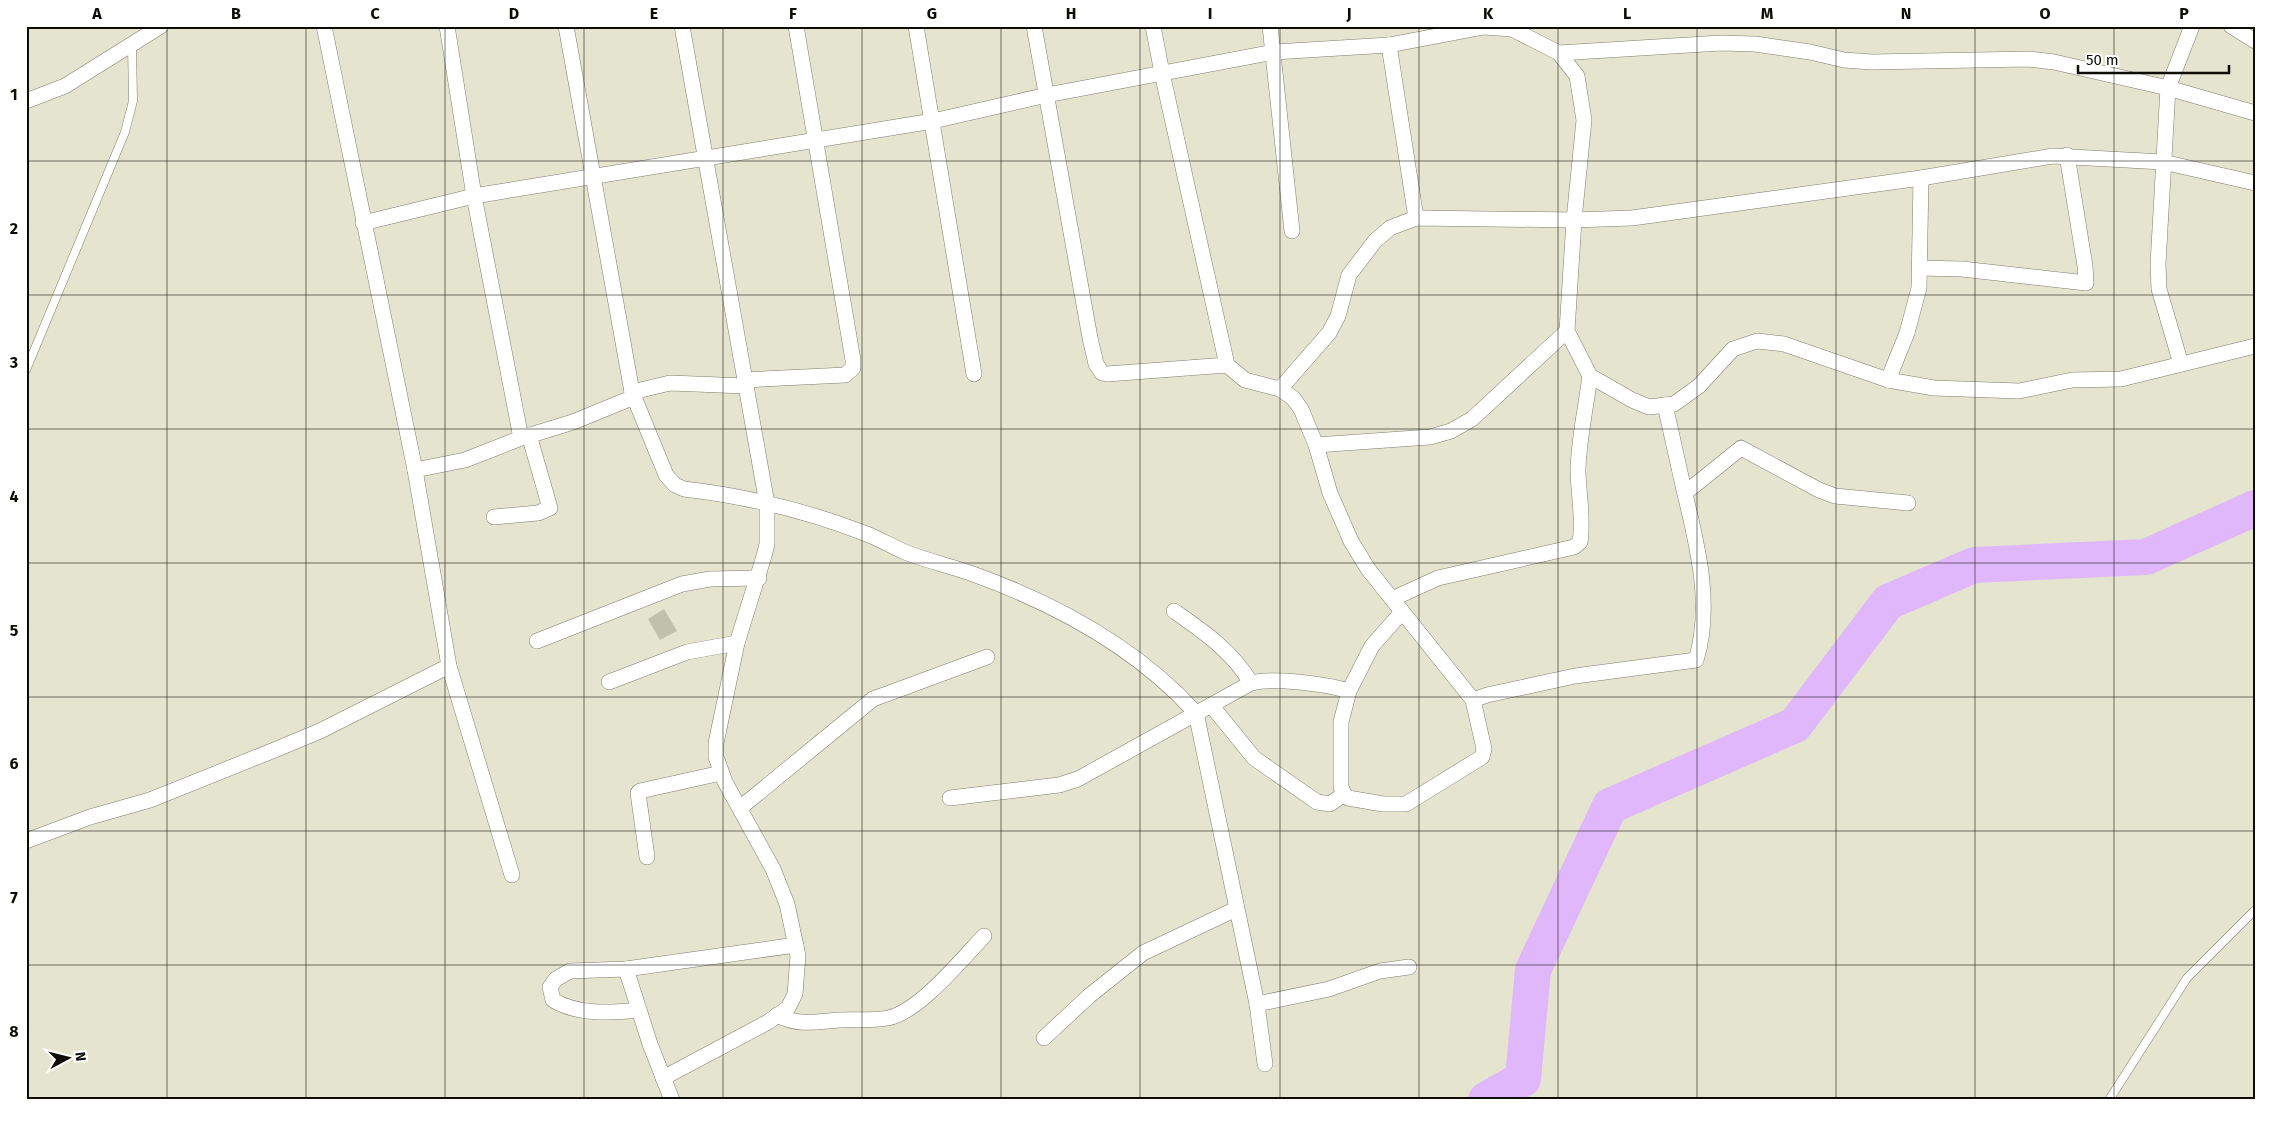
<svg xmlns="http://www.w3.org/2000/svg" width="2281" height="1126" font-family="'Fira Sans',sans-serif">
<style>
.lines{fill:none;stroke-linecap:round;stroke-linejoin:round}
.river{stroke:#e1b7fc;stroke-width:36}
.building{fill:#c1c0ac}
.lane-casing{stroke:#7f7e6b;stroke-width:9}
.street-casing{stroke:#7f7e6b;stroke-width:16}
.lane{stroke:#fff;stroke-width:8}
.street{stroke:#fff;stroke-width:15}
.grid{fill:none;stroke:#0d0d06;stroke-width:1;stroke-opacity:0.55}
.neatline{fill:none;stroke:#0d0d06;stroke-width:2}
.grid-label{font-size:16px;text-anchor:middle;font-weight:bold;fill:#0d0d06}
</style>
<rect width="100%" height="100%" fill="#e5e4cf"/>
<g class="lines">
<polyline class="river" points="1486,1100 1523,1079 1533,970 1610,806 1795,725 1888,602 1974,565 2146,557 2255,508"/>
</g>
<polygon class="building" points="664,609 677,631 660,640 648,619"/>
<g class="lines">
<g class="lane-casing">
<g id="lane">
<polyline points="26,370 125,132 133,101 132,45"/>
<polyline points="2109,1100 2187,978 2255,910"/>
</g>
</g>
<g class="street-casing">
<g id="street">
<polyline points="324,26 415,470 449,666 512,875"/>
<polyline points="447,26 474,196 521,438"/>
<path d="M566 26 632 392 666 475 675 485 684 489C745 496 807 511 864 533 878 538 891 546 905 552 927 561 951 566 973 574 1056 604 1136 647 1196 713L1257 1004 1265 1064"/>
<polyline points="916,26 974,374"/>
<polyline points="1034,26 1090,338 1096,364 1102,373 1107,374 1227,365"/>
<polyline points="1153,26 1162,73 1227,365 1245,380 1280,389 1293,398 1301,409 1316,445 1330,493 1351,541 1368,569 1473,700 1484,749 1482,757 1406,804 1383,804 1348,798 1344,794 1341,787 1341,722 1349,691"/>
<polyline points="1270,26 1292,231"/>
<polyline points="2231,26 2255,41"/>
<polyline points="1389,45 1416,218"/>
<polyline points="1559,53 1577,76 1584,120 1574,220 1567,331 1590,376 1632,400 1649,407 1674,404 1699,386 1733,349 1757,341 1784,344 1888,380 1934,388 2019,391 2072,380 2121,379 2255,346"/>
<polyline points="26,101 65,86 161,26"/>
<polyline points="363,223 474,196 933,121 1047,95 1274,52 1389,45 1484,27 1512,29 1559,53 1721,43 1755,44 1810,52 1844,60 1872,62 2029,59 2054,62 2168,88 2255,113"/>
<polyline points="1920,268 1962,269 2086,283 2085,266 2067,155"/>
<polyline points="2181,364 2159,289 2158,264 2168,88 2192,26"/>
<polyline points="744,380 845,375 853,368 853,360 796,26"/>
<polyline points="1888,380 1907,333 1919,288 1921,178"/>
<polyline points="1280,389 1329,333 1338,316 1349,275 1375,241 1390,228 1416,218 1574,220 1632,218 1921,178 2053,156 2163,162 2255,183"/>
<polyline points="632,392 670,383 745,386"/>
<polyline points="1316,445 1430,437 1451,431 1472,419 1567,331"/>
<polyline points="415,470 465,460 521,438 573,422 634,397"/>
<polyline points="1685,493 1741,448 1819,490 1835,496 1908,503"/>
<polyline points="494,517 538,513 550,508 529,435"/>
<path d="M1392 599 1438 578 1574 547 1580 542C1584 518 1578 493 1578 469 1579 438 1586 407 1590 376"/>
<path d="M1174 611C1204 632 1232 651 1251 683"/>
<polyline points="537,641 682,584 710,579 759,578"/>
<polyline points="609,682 687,652 737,643"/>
<path d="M1473 700 1487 695 1575 676 1696 660C1713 605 1697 544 1684 490 1678 462 1671 433 1665 405"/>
<polyline points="1211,705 1254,758 1317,802 1330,804 1344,794"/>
<path d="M950 798 1059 785 1078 779 1251 683C1273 677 1326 684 1349 691L1372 646 1402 612"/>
<polyline points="740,808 873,699 987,657"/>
<polyline points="26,841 90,817 150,800 272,751 320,731 449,666"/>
<polyline points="647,857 638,793 640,791 721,773"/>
<polyline points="626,969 650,1044 672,1100"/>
<polyline points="1257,1004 1329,989 1380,971 1409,967"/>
<path d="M638 1010C611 1013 577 1015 553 1000L550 987 556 979 570 971 626 969 796 945"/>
<path d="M777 1015C799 1026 815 1022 838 1020 854 1019 872 1021 888 1018 919 1012 962 959 984 936"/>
<polyline points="1044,1038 1089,996 1143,953 1236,909"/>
<polyline points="663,1078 768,1022 788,1008 795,994 798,956 787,904 773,869 725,782 716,757 716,743 737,643 764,556 767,544 767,504 682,26"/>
</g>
</g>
<use href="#lane" class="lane"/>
<use href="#street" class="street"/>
</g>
<path class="grid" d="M167 26V1100M306 26V1100M445 26V1100M584 26V1100M723 26V1100M862 26V1100M1001 26V1100M1140 26V1100M1280 26V1100M1419 26V1100M1558 26V1100M1697 26V1100M1836 26V1100M1975 26V1100M2114 26V1100M26 161H2255M26 295H2255M26 429H2255M26 563H2255M26 697H2255M26 831H2255M26 965H2255"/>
<rect width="2281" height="1126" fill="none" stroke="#ffffff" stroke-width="55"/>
<g transform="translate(68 1058) rotate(83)" stroke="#ffffff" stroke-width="4" paint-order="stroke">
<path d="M0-4L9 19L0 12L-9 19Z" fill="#0d0d06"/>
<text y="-8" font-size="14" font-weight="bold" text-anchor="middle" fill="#0d0d06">N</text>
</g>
<path d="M2078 65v8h151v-8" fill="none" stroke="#0d0d06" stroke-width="2.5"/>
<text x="2086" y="65" font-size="15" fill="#0d0d06" stroke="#ffffff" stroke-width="4" paint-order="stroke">50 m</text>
<rect x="28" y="28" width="2226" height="1070" class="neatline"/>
<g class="grid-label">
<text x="97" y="19">A</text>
<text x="236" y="19">B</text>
<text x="375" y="19">C</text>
<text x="514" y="19">D</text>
<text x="654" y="19">E</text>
<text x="793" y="19">F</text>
<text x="932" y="19">G</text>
<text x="1071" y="19">H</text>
<text x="1210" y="19">I</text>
<text x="1349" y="19">J</text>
<text x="1488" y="19">K</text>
<text x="1627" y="19">L</text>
<text x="1767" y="19">M</text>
<text x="1906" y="19">N</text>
<text x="2045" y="19">O</text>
<text x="2184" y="19">P</text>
<text x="14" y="100">1</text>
<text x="14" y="234">2</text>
<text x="14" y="368">3</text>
<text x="14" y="502">4</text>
<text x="14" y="636">5</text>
<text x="14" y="769">6</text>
<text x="14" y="903">7</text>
<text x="14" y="1037">8</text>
</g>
</svg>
